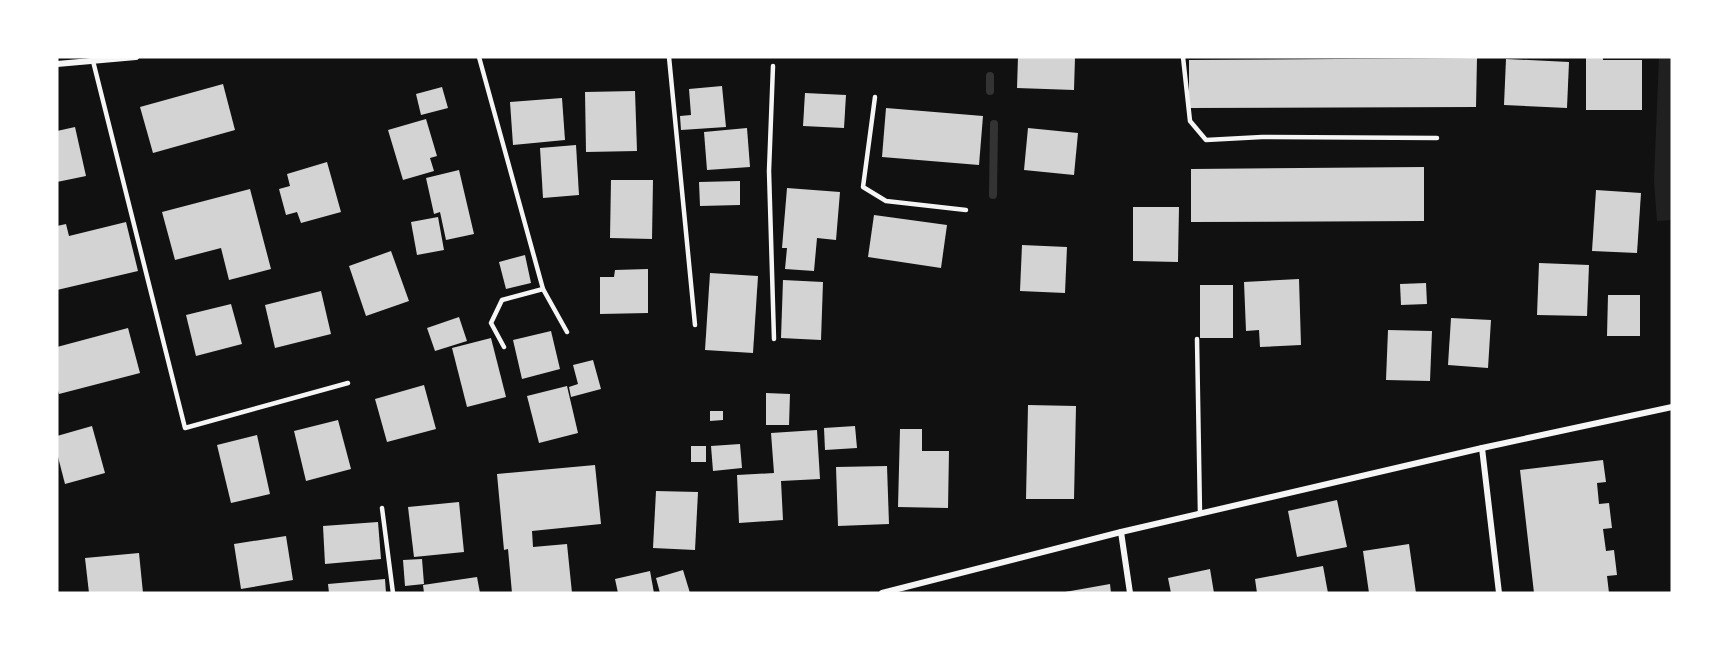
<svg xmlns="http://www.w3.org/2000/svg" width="1729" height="650" font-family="'Fira Sans',sans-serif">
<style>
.green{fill:#202020}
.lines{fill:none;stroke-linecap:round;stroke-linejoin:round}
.stream{stroke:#333;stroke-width:8}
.building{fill:#d3d3d3}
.service{stroke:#f5f5f5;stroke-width:4.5}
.minor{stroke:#f5f5f5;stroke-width:6}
</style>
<rect width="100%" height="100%" fill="#111"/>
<polygon class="green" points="1659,57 1672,57 1672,220 1657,221 1654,181"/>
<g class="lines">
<g class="stream">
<polyline points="990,91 990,76"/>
<polyline points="993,195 994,124"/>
</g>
</g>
<g class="building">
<polygon points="1018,57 1075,57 1074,90 1017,88"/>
<polygon points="1586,57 1603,57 1603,60 1642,60 1642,110 1586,110"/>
<polygon points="1477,58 1476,107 1189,108 1189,60"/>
<polygon points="1506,59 1569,62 1567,108 1504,105"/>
<polygon points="223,84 235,130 153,153 140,107"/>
<polygon points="722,86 726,127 681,130 680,116 691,115 689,89"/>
<polygon points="442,87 448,108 421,115 416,94"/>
<polygon points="635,91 637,151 586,152 585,92"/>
<polygon points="805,93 846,95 844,128 803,126"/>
<polygon points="562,98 565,140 513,145 510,102"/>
<polygon points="886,108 983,116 979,165 882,157"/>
<polygon points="426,119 437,156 430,158 434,171 403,180 388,130"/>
<polygon points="75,127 86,176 57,182 57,131"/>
<polygon points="747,128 750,167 707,170 704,132"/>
<polygon points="1028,128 1078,133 1074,175 1024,170"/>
<polygon points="576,145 579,195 543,198 540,148"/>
<polygon points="327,162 341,212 301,223 297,212 286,215 279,189 290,186 287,174"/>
<polygon points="1424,167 1424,221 1191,222 1191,169"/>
<polygon points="459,170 474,234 446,240 440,212 434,214 426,178"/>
<polygon points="611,180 653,180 652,239 610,238"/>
<polygon points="740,181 740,205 700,206 699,182"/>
<polygon points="787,188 840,192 836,240 817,238 814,271 785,269 787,248 782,248"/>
<polygon points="250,189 271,269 229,280 221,248 175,260 162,212"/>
<polygon points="1596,190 1641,193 1637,253 1592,251"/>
<polygon points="1133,207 1179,207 1178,262 1133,261"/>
<polygon points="874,215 947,225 941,268 868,257"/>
<polygon points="438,217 444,250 417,255 411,222"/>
<polygon points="126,222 138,271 57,290 57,226 66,224 69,236"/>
<polygon points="1022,245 1067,247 1065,293 1020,291"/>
<polygon points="391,251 409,301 366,316 349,266"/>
<polygon points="525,255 531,283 506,289 499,262"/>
<polygon points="1539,263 1589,265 1587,316 1537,315"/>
<polygon points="648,269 648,313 600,314 600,277 614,277 615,270"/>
<polygon points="710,273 758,276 753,353 705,350"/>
<polygon points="1299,279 1301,345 1260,347 1259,330 1246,331 1244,282"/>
<polygon points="783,280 823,282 821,340 781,338"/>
<polygon points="1426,283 1427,304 1401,305 1400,284"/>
<rect x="1200" y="285" width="33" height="53"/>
<polygon points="321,291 331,334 275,348 265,305"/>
<polygon points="1608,295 1640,295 1640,336 1607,336"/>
<polygon points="231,304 242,344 196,356 186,315"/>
<polygon points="459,317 467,341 435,351 427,328"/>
<polygon points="1451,318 1491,320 1488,368 1448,365"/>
<polygon points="128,328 140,373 59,394 57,388 57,347"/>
<polygon points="1388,330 1432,331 1430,381 1386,380"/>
<polygon points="551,331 560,369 522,379 513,340"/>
<polygon points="491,338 506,397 467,407 452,348"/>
<polygon points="593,360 601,389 571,397 569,387 578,384 573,365"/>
<polygon points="424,385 436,429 387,442 375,399"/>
<polygon points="567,386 578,433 539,443 527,396"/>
<polygon points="766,393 790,394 789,425 766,425"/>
<polygon points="1028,405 1076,406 1074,499 1026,499"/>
<polygon points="710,411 723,411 723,420 710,421"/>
<polygon points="338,420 351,469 306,481 294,431"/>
<polygon points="92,426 105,473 65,484 57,453 57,436"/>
<polygon points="855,426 857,448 825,450 824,428"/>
<polygon points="900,429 922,429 922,451 949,451 948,508 898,507"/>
<polygon points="817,430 820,479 781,481 783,520 739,523 737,475 774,473 771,433"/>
<polygon points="257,435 270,494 231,503 217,445"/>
<polygon points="740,444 742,468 713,471 711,446"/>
<rect x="691" y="446" width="15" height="16"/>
<polygon points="1603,460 1606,482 1597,483 1599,504 1609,503 1612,528 1603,529 1606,551 1614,550 1617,575 1607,576 1609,593 1534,593 1520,470"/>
<polygon points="595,465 601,524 532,531 533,547 567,544 572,593 512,593 508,549 504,550 497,474"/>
<polygon points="887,466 889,524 838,526 836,467"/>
<polygon points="656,491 698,492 695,550 653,548"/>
<polygon points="1337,500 1347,547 1297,557 1288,511"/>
<polygon points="459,502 464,552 414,557 408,507"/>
<polygon points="378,522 381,559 325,564 323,526"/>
<polygon points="286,536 293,580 241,589 234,544"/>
<polygon points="1409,544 1416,593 1369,593 1363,551"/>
<polygon points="139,553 143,593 89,593 85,558"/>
<polygon points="422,559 424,584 405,586 403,560"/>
<polygon points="1323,566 1328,593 1257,593 1255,579"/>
<polygon points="1210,569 1214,593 1171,593 1168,578"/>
<polygon points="683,570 690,593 660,593 656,578"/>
<polygon points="650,571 654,593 618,593 615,579"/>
<polygon points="477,577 480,593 424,593 423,585"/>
<polygon points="385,579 386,593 329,593 328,584"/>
<polygon points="1110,584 1111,593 1065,593 1065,592"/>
</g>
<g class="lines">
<g class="service">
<polyline points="479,57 543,289 567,332"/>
<polyline points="669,57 695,325"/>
<polyline points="1183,57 1190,121 1206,140 1262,137 1437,138"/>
<polyline points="93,61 185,428 348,383"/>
<polyline points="773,66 769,171 774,339"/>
<polyline points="875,97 863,187 886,201 966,210"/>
<polyline points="1197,339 1200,513"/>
<polyline points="504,347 491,323 502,300 543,289"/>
<polyline points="382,508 393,593"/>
</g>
<g class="minor">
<polyline points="57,64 136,57"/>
<polyline points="1482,448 1499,593"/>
<polyline points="1121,532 1130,593"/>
<polyline points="882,593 1121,532 1482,448 1672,407"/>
</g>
</g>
<rect width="1729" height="650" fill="none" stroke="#ffffff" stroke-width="117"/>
</svg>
